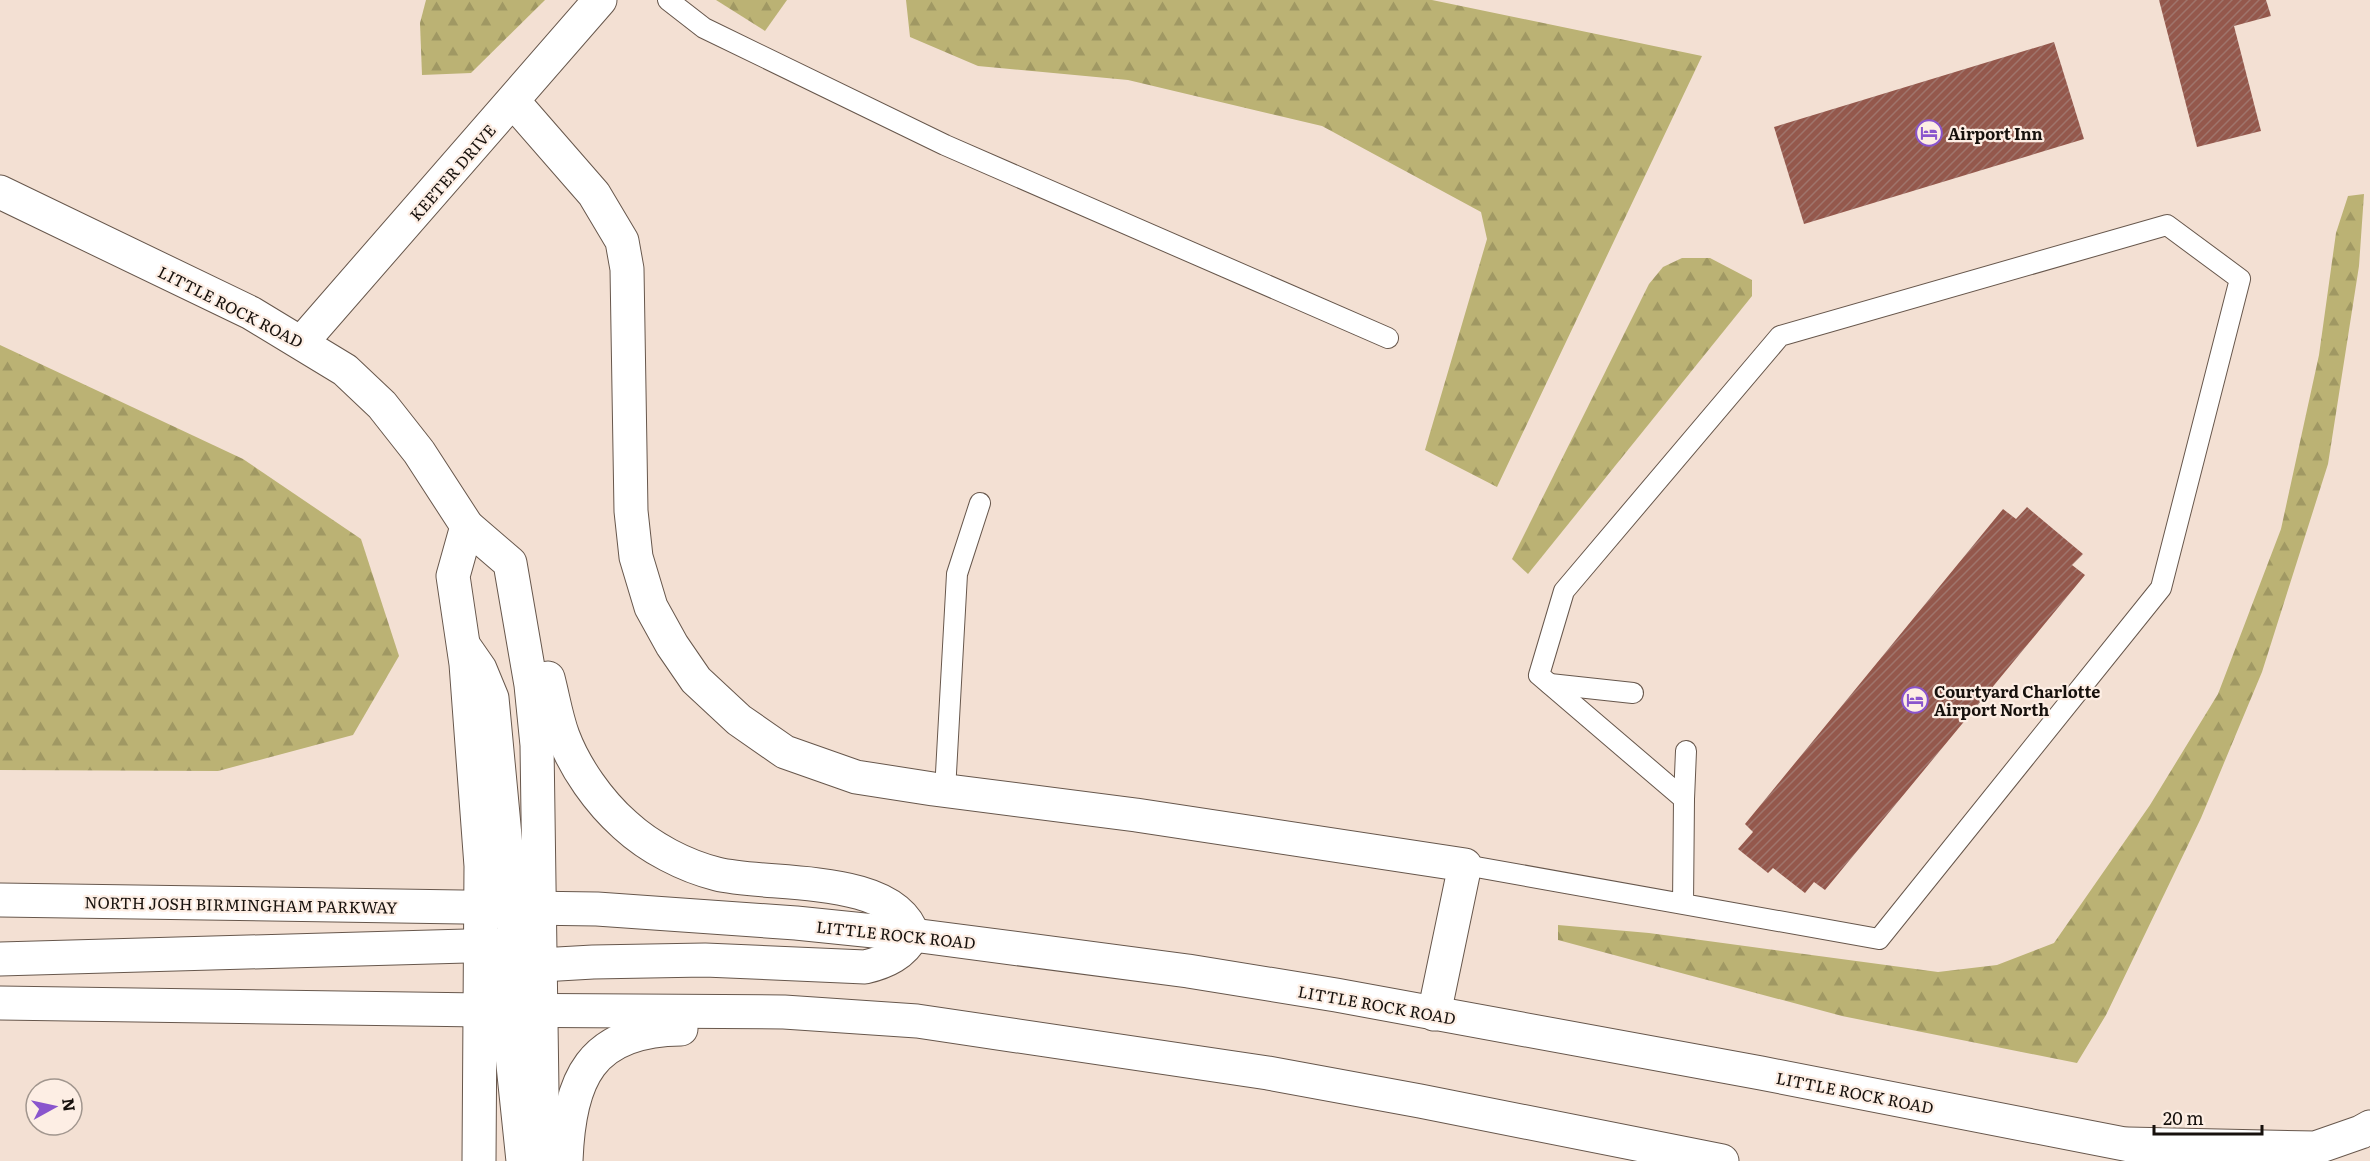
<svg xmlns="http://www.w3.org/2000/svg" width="2370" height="1161" font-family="Literata,serif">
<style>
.forest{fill:url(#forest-firs)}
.building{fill:url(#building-hatch)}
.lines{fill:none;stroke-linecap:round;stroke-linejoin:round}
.service-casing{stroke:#67574c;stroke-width:22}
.minor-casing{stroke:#67574c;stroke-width:35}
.tertiary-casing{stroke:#67574c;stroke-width:35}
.secondary-casing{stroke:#67574c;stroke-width:35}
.motorway-casing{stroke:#67574c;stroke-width:35}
.service{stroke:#fff;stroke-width:20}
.minor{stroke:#fff;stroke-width:33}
.tertiary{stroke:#fff;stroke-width:33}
.secondary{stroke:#fff;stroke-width:33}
.motorway{stroke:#fff;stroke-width:33}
.labels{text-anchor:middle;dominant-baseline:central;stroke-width:4.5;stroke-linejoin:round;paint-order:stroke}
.poi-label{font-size:16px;font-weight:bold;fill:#17110d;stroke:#fdeee4;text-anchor:start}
.street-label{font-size:16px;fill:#17110d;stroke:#fdeee4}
</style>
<defs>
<pattern id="forest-firs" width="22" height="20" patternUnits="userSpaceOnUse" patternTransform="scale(1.5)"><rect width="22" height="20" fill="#bbb274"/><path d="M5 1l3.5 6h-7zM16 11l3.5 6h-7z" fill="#a09863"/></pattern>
<pattern id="building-hatch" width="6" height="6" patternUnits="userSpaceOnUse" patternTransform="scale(1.5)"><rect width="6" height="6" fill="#94584c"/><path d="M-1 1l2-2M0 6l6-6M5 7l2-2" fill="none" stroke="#9f756c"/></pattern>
</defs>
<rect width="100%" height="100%" fill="#f3e0d3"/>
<g class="forest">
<polygon points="426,0 545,0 471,73 422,75 420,23"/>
<polygon points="716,0 787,0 765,31"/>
<polygon points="906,0 1432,0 1702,56 1497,487 1425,450 1487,239 1481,212 1322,126 1128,80 978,66 910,37"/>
<polygon points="2364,194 2359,266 2328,464 2262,672 2201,818 2106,1015 2077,1063 1842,1016 1558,940 1558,925 1649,933 1938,972 1997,965 2054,943 2150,805 2218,694 2281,529 2319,355 2336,233 2348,196"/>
<polygon points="1682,258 1710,258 1752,280 1752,296 1528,574 1512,559 1649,284 1663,267"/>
<polygon points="0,345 243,459 361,539 399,656 353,735 218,771 0,770"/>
</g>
<g class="building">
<polygon points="2159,0 2266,0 2271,16 2234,26 2261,131 2197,147"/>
<polygon points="2054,42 2084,139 1804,224 1774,127"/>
<polygon points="2027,507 2083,554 2072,565 2085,575 1825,890 1814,882 1805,893 1773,868 1768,873 1738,849 1753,832 1745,824 2003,509 2016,519"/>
</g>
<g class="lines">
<g class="service-casing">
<g id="service">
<polyline points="668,0 704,28 945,145 1388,338"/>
<polyline points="1550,684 1633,693"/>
<polyline points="945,791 957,574 980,503"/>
<polyline points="1684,799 1686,751"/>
<polyline points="1465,865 1879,939 2161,588 2240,279 2167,225 1780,336 1564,591 1539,675 1684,799 1683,904"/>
</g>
</g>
<g class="minor-casing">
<g id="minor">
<polyline points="513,101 594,194 622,241 627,269 631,511 636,557 651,607 672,645 696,680 739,720 785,752 856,777 933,789 1136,815 1465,865 1434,1014"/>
<polyline points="302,342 600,0"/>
</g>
</g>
<g class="tertiary-casing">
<g id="tertiary">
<polyline points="0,192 251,313 345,370 382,405 419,452 467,526 510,563 531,685 537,745 543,1161"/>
<polyline points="467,526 453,576 466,664 481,866 479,1161"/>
<polyline points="0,959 502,945"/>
<path d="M481 1010 489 975 493 971 506 967 593 962 705 960 865 967C886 962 903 954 913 935 894 873 769 887 717 874 685 866 650 848 625 825 599 802 575 768 563 736 556 717 553 697 548 678"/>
</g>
</g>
<g class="secondary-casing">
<g id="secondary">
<path d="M464 646 480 669 492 698 518 974C522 992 526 1001 542 1010"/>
<polyline points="0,900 597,909 796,923 913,935 1188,971 1336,995 1761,1073 2155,1150"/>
<polyline points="505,988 523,1161"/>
<polyline points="0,1003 481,1010 784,1012 917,1021 1268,1073 1420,1101 1722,1161"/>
<path d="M566 1161C569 1079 590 1030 681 1029"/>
</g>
</g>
<g class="motorway-casing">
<polyline id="motorway" points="2128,1144 2315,1148 2361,1132 2370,1127"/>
</g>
<use href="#service" class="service"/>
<use href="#minor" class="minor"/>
<use href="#tertiary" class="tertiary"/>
<use href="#secondary" class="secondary"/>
<use href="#motorway" class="motorway"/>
</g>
<defs>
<g id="hotel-ring" transform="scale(1.35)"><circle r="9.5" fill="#fdeee4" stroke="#8a55cd" stroke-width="1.5"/><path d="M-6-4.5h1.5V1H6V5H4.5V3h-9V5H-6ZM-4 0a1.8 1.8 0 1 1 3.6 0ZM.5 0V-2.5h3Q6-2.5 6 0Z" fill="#8a55cd"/></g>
</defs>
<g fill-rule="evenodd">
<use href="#hotel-ring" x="1929" y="133"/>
<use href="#hotel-ring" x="1915" y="700"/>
</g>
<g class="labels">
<g class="poi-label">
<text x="1948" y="133">Airport Inn</text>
<text x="1934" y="691">Courtyard Charlotte<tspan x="1934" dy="18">Airport North</tspan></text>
</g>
<g class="street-label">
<text transform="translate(452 172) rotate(-49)">KEETER DRIVE</text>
<text transform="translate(231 306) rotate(27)">LITTLE ROCK ROAD</text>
<text transform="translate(241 904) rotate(1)">NORTH JOSH BIRMINGHAM PARKWAY</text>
<text transform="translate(896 934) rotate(6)">LITTLE ROCK ROAD</text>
<text transform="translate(1377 1004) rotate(10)">LITTLE ROCK ROAD</text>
<text transform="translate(1855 1092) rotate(11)">LITTLE ROCK ROAD</text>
</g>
</g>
<g transform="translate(54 1107) rotate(82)"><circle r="28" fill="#fdeee4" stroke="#a1968e" stroke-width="1.5"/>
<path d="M0-4.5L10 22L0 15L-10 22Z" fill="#8a55cd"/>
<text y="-9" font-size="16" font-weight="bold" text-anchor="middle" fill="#17110d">N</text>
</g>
<path d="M2154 1125v9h108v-9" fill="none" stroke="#17110d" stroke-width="3"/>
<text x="2163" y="1125" font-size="18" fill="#17110d" stroke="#fdeee4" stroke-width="4.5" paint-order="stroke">20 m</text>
</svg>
